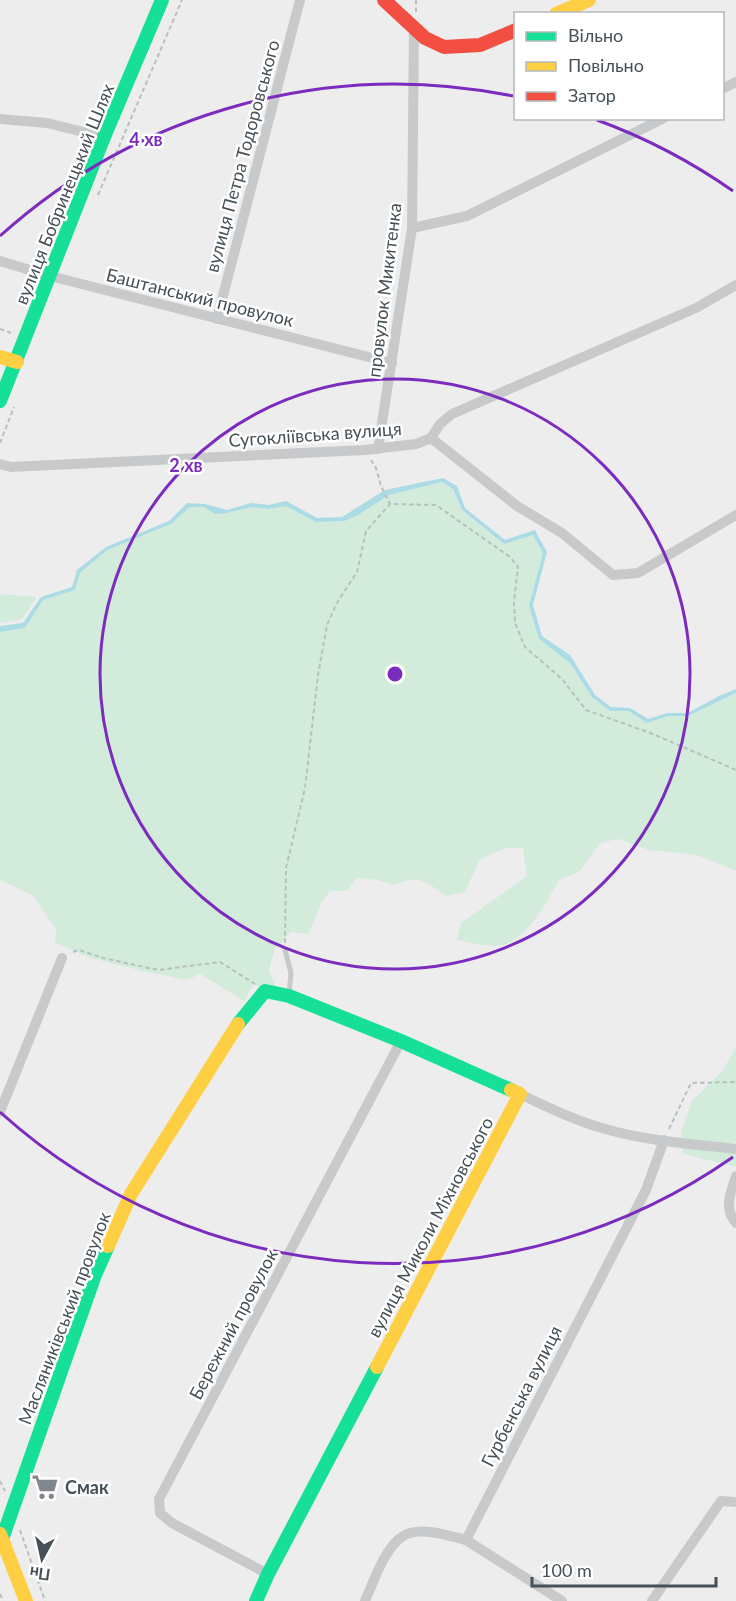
<svg xmlns="http://www.w3.org/2000/svg" width="736" height="1601" font-family="Lato,sans-serif">
<style>
.green{fill:#d3ebdb}
.water{fill:#abdbe5}
.lines{fill:none;stroke-linecap:round;stroke-linejoin:round}
.path{stroke:#b6c1bd;stroke-width:2;stroke-dasharray:4.5 3;stroke-linecap:butt}
.lane{stroke:#c7c9cb;stroke-width:5}
.street{stroke:#c7c9cb;stroke-width:10}
.fast{stroke:#16e098;stroke-width:14}
.slow{stroke:#ffcf43;stroke-width:14}
.jam{stroke:#f24e42;stroke-width:14}
.ring{fill:none;stroke:#7b2cbf;stroke-width:3}
.labels{text-anchor:middle;dominant-baseline:central;stroke-width:5;stroke-linejoin:round;paint-order:stroke}
.street-label{font-size:18px;fill:#465057;stroke:#fff}
.poi-label{font-size:18px;font-weight:bold;fill:#465057;stroke:#fff;text-anchor:start}
.centre{fill:#7b2cbf;stroke:#fff;stroke-width:3}
.ring-label{font-size:18px;text-anchor:middle;font-weight:bold;fill:#7b2cbf;stroke:#fff;stroke-width:5;stroke-linejoin:round;paint-order:stroke}
</style>
<rect width="100%" height="100%" fill="#eeeded"/>
<g class="green">
<path d="M442 482 453 489 462 511 504 544 533 535 544 553 529 606 539 639 570 663 592 697 610 711H629L648 723 668 716H688L736 693V871L697 855 649 850 618 839 600 843 579 872 559 880C547 902 524 946 495 946 483 946 469 942 457 940L461 923 527 876 523 848H506L480 859 465 892 446 896C424 881 421 874 394 885L377 880 357 878 347 891H330L321 903 309 934 291 932 275 949 269 969 276 988 253 985 244 1001 200 974 187 980 143 971 91 958 55 943 56 929 32 895 0 880V632L25 628 43 600 75 590 80 573 107 550 171 524 190 506 204 507 227 513 252 507 269 509 286 506 316 522 358 515 389 495Z"/>
<polygon points="0,593 1,594 37,597 22,619 0,623"/>
<polygon points="736,1048 736,1167 683,1154 681,1132 692,1101 722,1071"/>
</g>
<polygon class="water" points="443,478 457,486 465,508 505,540 535,530 547,552 533,605 542,636 570,655 595,695 611,707 630,708 648,719 667,713 688,713 719,696 736,689 736,693 688,716 668,716 647,723 629,711 610,711 592,697 570,663 539,639 529,606 543,553 533,535 504,544 462,510 453,489 442,482 389,495 358,515 344,521 316,522 286,506 269,509 252,507 227,513 215,514 204,507 190,507 171,524 107,550 80,573 75,590 43,600 25,628 0,632 0,626 23,623 41,597 72,587 77,570 106,547 169,521 187,503 205,504 227,510 251,503 269,505 286,501 317,518 342,517 385,490"/>
<g class="lines">
<g class="path">
<polyline points="416,0 416,12"/>
<polyline points="98,195 182,0"/>
<polyline points="0,329 11,333"/>
<polyline points="0,443 14,407"/>
<polyline points="371,460 376,468 381,486 390,504"/>
<polyline points="285,943 286,868 305,788 318,675 327,625 338,601 357,572 366,531 390,504 436,505 510,557 518,567 514,602 515,623 525,647 562,679 586,710 653,734 736,770"/>
<polyline points="73,952 79,950 103,958 158,970 220,962 255,984"/>
<polyline points="669,1129 691,1083 736,1082"/>
<polyline points="0,1481 5,1491"/>
<polyline points="20,1530 45,1601"/>
<polyline points="0,1594 3,1601"/>
</g>
<polyline class="lane" points="285,950 291,973 289,995"/>
<g class="street">
<polyline points="722,89 736,82"/>
<polyline points="0,119 47,123 104,137"/>
<polyline points="412,228 467,216 664,118"/>
<polyline points="0,261 50,276 392,363"/>
<polyline points="217,319 300,0"/>
<polyline points="431,438 517,506 562,533 613,575 638,573 736,515"/>
<polyline points="378,449 412,228 414,26"/>
<polyline points="0,464 11,467 365,450 416,444 431,438 440,424 452,414 696,308 736,285"/>
<path d="M520 1094C547 1107 574 1120 602 1128 645 1141 692 1144 736 1149"/>
<polyline points="0,1112 62,958"/>
<path d="M736 1176C731 1192 723 1208 736 1223"/>
<polyline points="466,1540 562,1601"/>
<polyline points="268,1574 172,1523 160,1513 159,1499 401,1041"/>
<path d="M365 1601C374 1581 387 1539 410 1533 427 1528 449 1536 466 1540L646 1190 664 1140"/>
<polyline points="652,1601 721,1501 736,1502"/>
</g>
<g class="fast">
<polyline points="0,401 104,137 162,0"/>
<polyline points="238,1024 265,991 289,996 401,1041 511,1090"/>
<polyline points="2,1539 95,1275 108,1246"/>
<polyline points="256,1601 268,1574 377,1367"/>
</g>
<g class="slow">
<polyline points="556,14 589,0"/>
<polyline points="0,357 17,362"/>
<polyline points="108,1246 131,1194 238,1024"/>
<polyline points="377,1367 520,1094 511,1090"/>
<polyline points="0,1534 26,1601"/>
</g>
<polyline class="jam" points="384,0 425,38 444,47 480,45 516,30"/>
</g>
<g class="ring">
<circle cx="395" cy="674" r="295"/>
<path d="M733 1157A590 590 0 0 1 0 1112M0 236A590 590 0 0 1 513 96M597 120A590 590 0 0 1 733 191"/>
</g>
<defs>
<g id="supermarket-bare" transform="scale(2.07)"><path d="M-6-5.5h2.5l.6 2H6L4.5 2H-2.5L-4.4-4H-6ZM-1.5 3.2a1.3 1.3 0 1 0 .1 0ZM3 3.2a1.3 1.3 0 1 0 .1 0Z" fill="#81878c" stroke="#fff" stroke-width="2.5" paint-order="stroke"/></g>
</defs>
<g fill-rule="evenodd">
<use href="#supermarket-bare" x="45" y="1487"/>
</g>
<g class="labels">
<g class="street-label">
<text transform="translate(242 156) rotate(-75)">вулиця Петра Тодоровського</text>
<text transform="translate(64 194) rotate(-68)">вулиця Бобринецький Шлях</text>
<text transform="translate(384 290) rotate(-83)">провулок Микитенка</text>
<text transform="translate(200 297) rotate(14)">Баштанський провулок</text>
<text transform="translate(315 434) rotate(-4)">Сугокліївська вулиця</text>
<text transform="translate(430 1227) rotate(-62)">вулиця Миколи Міхновського</text>
<text transform="translate(64 1318) rotate(-69)">Масляниківський провулок</text>
<text transform="translate(233 1324) rotate(-62)">Бережний провулок</text>
<text transform="translate(521 1396) rotate(-63)">Гурбенська вулиця</text>
</g>
<g class="poi-label">
<text x="65" y="1487">Смак</text>
</g>
</g>
<circle cx="395" cy="674" r="9" class="centre"/>
<g class="ring-label">
<text x="146" y="146">4 хв</text>
<text x="186" y="472">2 хв</text>
</g>
<rect x="514" y="12" width="210" height="108" fill="#ffffff" stroke="#b5b9bc" stroke-width="1.5"/>
<rect x="526" y="32" width="30" height="9" fill="#16e098" stroke="#b5b9bc" stroke-width="1.5"/>
<text x="568" y="42" font-size="18" fill="#465057">Вільно</text>
<rect x="526" y="62" width="30" height="9" fill="#ffcf43" stroke="#b5b9bc" stroke-width="1.5"/>
<text x="568" y="72" font-size="18" fill="#465057">Повільно</text>
<rect x="526" y="92" width="30" height="9" fill="#f24e42" stroke="#b5b9bc" stroke-width="1.5"/>
<text x="568" y="102" font-size="18" fill="#465057">Затор</text>
<g transform="translate(42 1559) rotate(188)" stroke="#ffffff" stroke-width="4.5" paint-order="stroke">
<path d="M0-4.5L10 22L0 15L-10 22Z" fill="#465057"/>
<text y="-9" font-size="16" font-weight="bold" text-anchor="middle" fill="#465057">Пн</text>
</g>
<path d="M532 1577v9h184v-9" fill="none" stroke="#465057" stroke-width="3"/>
<text x="541" y="1577" font-size="18" fill="#465057" stroke="#ffffff" stroke-width="4.5" paint-order="stroke">100 m</text>
</svg>
